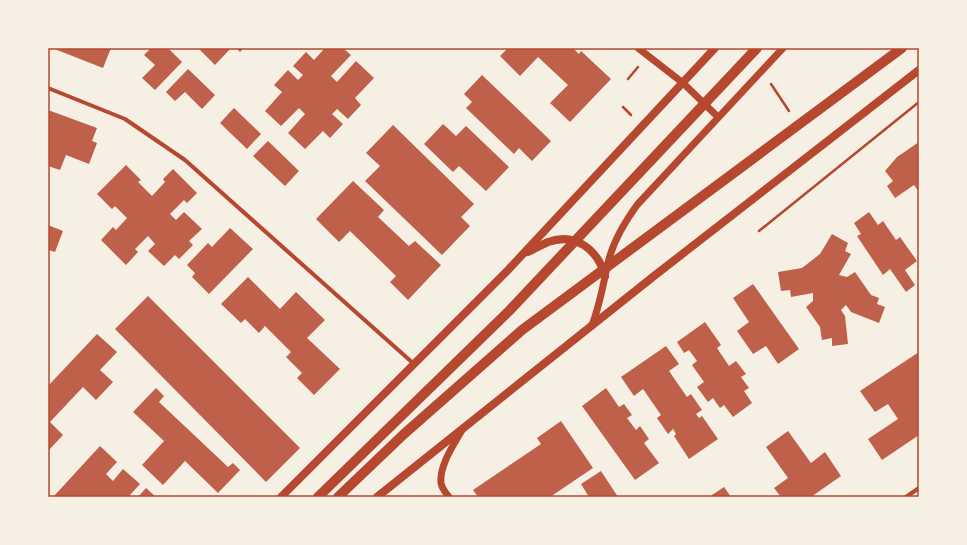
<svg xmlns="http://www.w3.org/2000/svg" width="967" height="545" font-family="'Varela Round',sans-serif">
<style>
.building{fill:#bf614a}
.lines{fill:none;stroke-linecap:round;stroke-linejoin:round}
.path{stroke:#b5482f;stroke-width:2.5}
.minor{stroke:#b5482f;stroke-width:4}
.tertiary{stroke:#b5482f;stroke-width:7}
.secondary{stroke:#b5482f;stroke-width:8}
.primary{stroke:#b5482f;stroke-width:10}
.neatline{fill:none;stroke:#b5482f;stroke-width:1.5}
</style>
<rect width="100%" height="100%" fill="#f6efe4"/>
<g class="building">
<polygon points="52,48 111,48 103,68"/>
<polygon points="151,48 168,48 182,62 155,90 142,78 155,65 144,55"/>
<polygon points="198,48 231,48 215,65"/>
<polygon points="236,48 244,48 240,52"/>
<polygon points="325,48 343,48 351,55 331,76 337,82 356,61 374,78 355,98 361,105 348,119 337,109 332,114 343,124 330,138 323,131 305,149 288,133 305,114 299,108 281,126 265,111 282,92 274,85 288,70 298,80 303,75 293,66 306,52 314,60"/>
<polygon points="508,48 573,48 579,54 581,51 611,79 570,122 550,103 568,85 538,57 520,76 500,56"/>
<polygon points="188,69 215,95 202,109 185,92 175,101 166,92"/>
<polygon points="482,75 551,141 532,161 519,148 514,154 466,108 472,102 464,94"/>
<polygon points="234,108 261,134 247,149 220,123"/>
<polygon points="48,110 97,128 92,141 97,143 89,164 66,155 60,170 48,166"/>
<polygon points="443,124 456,136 466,126 509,167 486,191 459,166 453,172 424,144"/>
<polygon points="393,125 474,204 461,217 470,226 442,255 365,181 380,166 366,153"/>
<polygon points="268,141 299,171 285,186 253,156"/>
<polygon points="919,142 919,192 914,185 895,198 887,186 893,181 885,171 897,157"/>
<polygon points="126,165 141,180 138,182 152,196 165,182 163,179 173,169 197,193 187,203 184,200 170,214 176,220 184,212 202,229 189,241 193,245 179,259 175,255 164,266 148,251 155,244 148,236 135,249 138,252 126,265 101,240 113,227 116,230 127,218 115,206 112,209 97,194"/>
<polygon points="353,181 384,210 378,217 409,246 415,241 441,265 408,300 390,282 396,276 350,231 339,242 316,219"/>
<polygon points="869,212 878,225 883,221 896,240 900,237 917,261 905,270 915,285 906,292 890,269 883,275 857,236 861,234 854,223"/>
<polygon points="48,225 63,231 55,252 49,250 48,253"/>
<polygon points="230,228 253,249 209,294 192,277 195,273 187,265 208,243 212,247"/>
<polygon points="832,234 848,243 845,251 851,254 839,275 847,277 855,272 871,295 879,298 877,304 885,307 879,323 851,312 846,305 841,310 845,316 848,344 832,346 832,338 822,340 820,327 806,307 813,301 813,293 791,297 790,290 781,291 778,272 802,268 820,254"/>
<polygon points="248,277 280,309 296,292 325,320 307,338 340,369 314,395 297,378 302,373 286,357 291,352 265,326 259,333 245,319 241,323 221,304"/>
<polygon points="753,284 799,349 778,364 766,346 753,354 737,331 749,322 733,298"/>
<polygon points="148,296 300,448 266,482 115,329"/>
<polygon points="705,322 721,345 717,348 729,366 736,361 746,374 741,377 749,388 744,391 752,403 733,417 724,405 720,408 713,398 708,402 697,387 704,382 692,365 697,361 689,350 684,353 677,342"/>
<polygon points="97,334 117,352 100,370 113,382 96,400 83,387 50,422 63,435 48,451 48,386"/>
<polygon points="666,346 679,364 669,371 687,397 691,394 702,410 696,414 699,418 702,416 718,439 689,459 674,436 676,434 673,429 668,434 657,418 661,415 643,389 634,396 621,377"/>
<polygon points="919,352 919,435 882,460 868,439 898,419 888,404 875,412 860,391"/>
<polygon points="156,388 164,396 159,402 228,467 233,463 240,470 218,493 185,461 163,485 142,465 164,441 133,412"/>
<polygon points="606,388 619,407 624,404 632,415 627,418 636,430 640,426 649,439 644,443 659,463 635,480 582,406"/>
<polygon points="561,421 593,468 550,497 478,497 473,490 541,444 537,438"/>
<polygon points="788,431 811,463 825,452 841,476 811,497 781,497 774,488 788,478 766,447"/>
<polygon points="100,446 117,462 106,474 113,481 123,469 140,484 129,496 130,497 55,497 54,496"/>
<polygon points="601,471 618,497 589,497 581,484"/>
<polygon points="724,487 731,497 709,497"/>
<polygon points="146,488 156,497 138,497"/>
</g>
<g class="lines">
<g class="path">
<polyline points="628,79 638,67"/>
<polyline points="771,84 789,111"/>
<polyline points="623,107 631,115"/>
<polyline points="759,231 919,102"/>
</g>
<g class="minor">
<polyline points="48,88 125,119 185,160 414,364"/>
<polyline points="906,497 919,488"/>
</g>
<g class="tertiary">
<polyline points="638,48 683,83 718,117"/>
<path d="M592 325C600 305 603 284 608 263 613 241 624 223 637 205L783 48"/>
<path d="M449 497C446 493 442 489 441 483 439 466 454 444 462 430"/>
</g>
<g class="secondary">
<path d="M528 252C534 249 541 245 548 242 576 232 598 250 605 276"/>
<polyline points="281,497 508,270 715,48"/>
<polyline points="377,497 654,276 919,70"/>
</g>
<g class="primary">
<polyline points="318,497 509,311 757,48"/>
<polyline points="338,497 404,434 522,330 902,48"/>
</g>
</g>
<rect width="967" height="545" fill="none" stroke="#f6efe4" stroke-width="98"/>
<rect x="49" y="49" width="869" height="447" class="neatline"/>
</svg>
